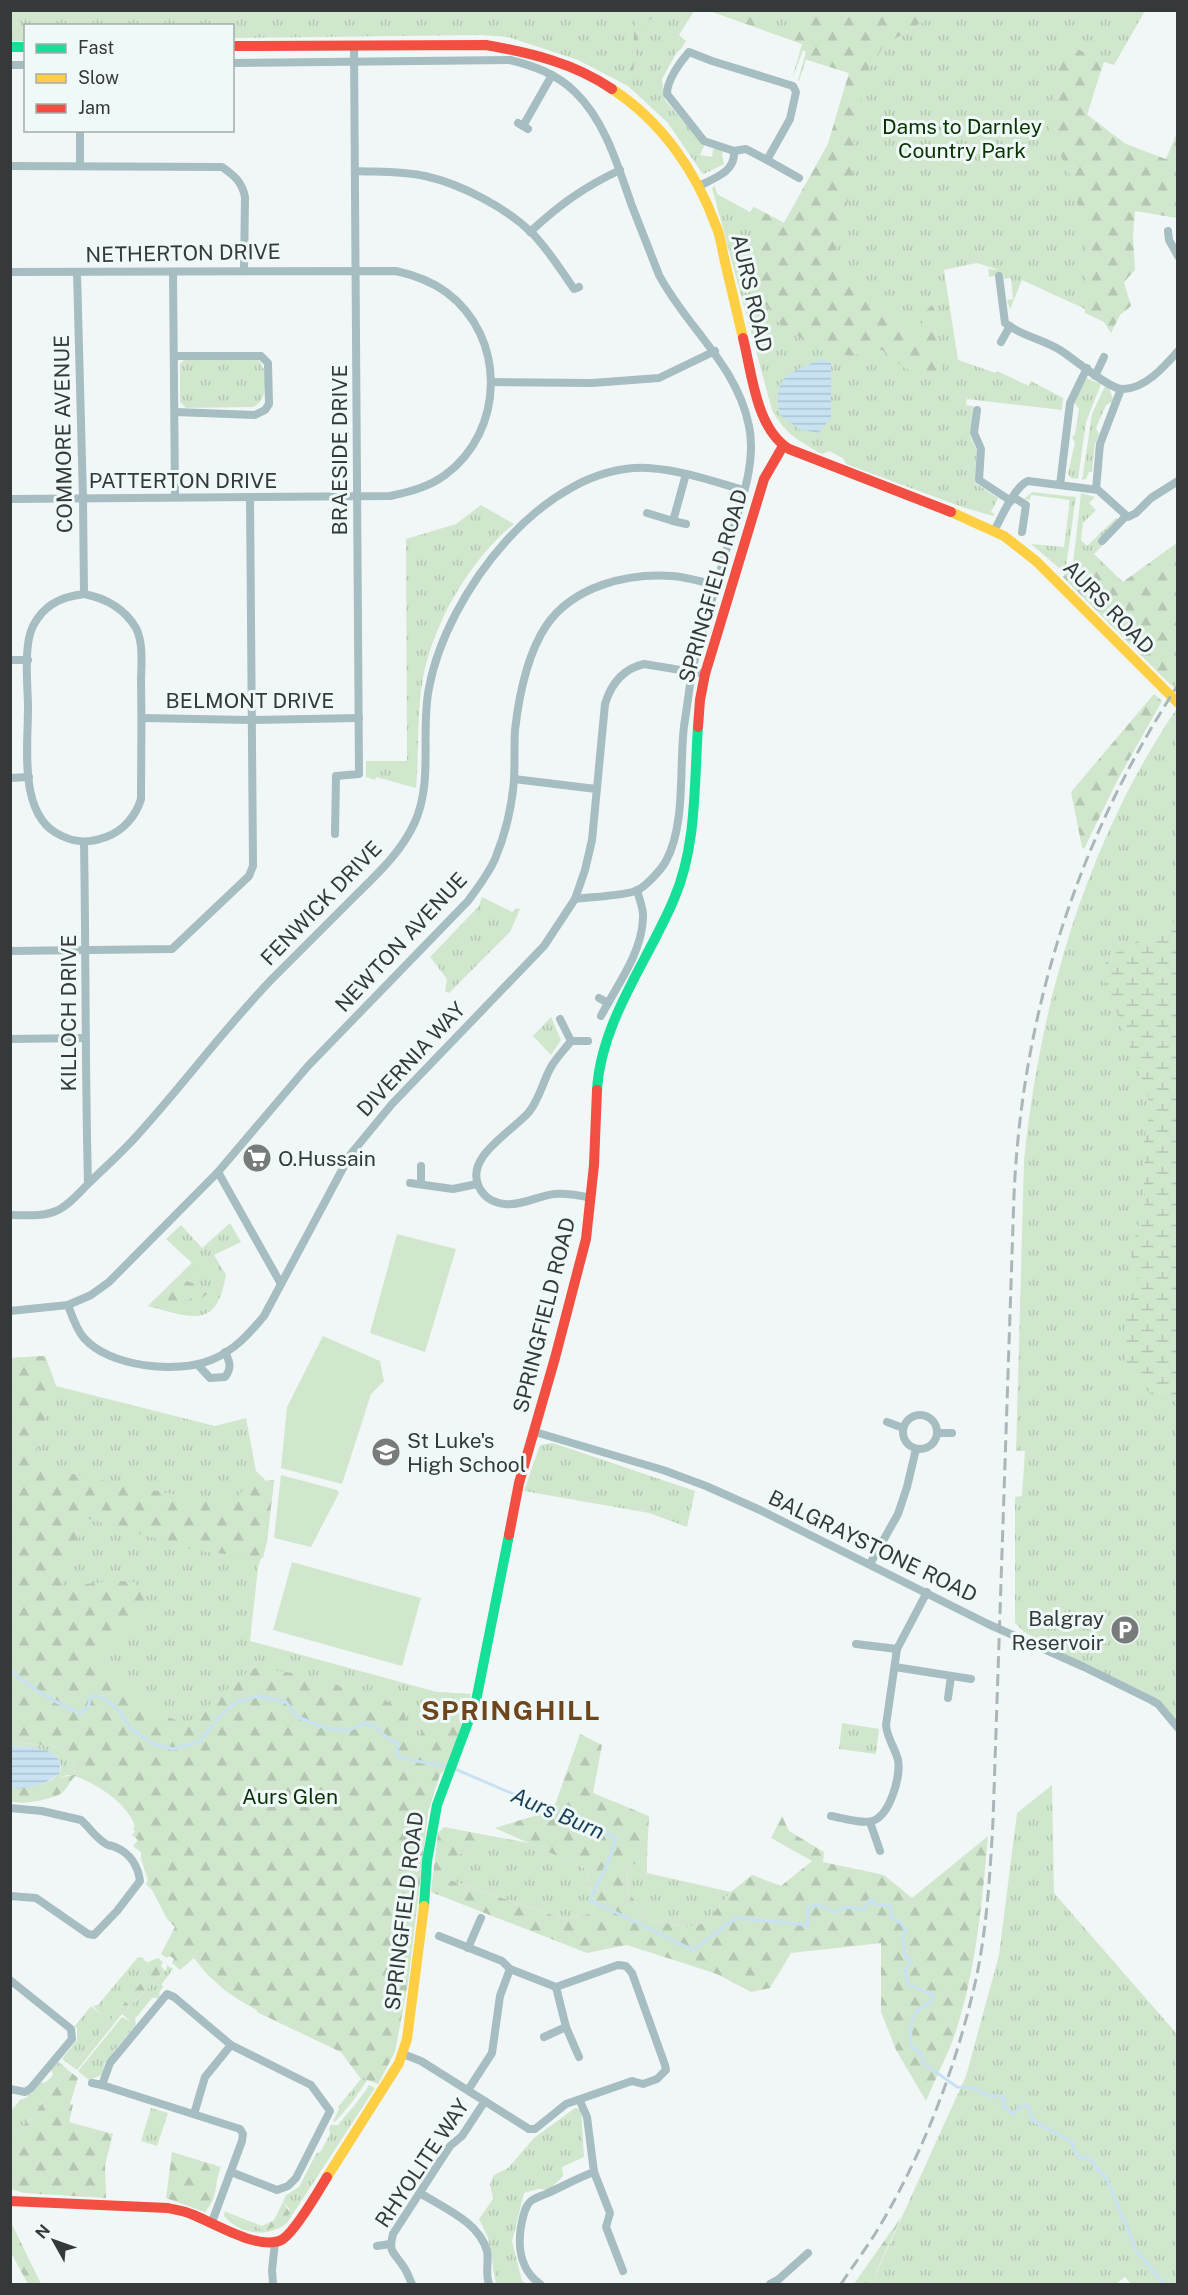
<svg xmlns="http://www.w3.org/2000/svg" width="1188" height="2295" font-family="'Public Sans',sans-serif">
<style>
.grass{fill:url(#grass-tufts)}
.forest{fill:url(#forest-firs)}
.wetland{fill:url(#wetland-marsh)}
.pitch{fill:#d0e7cd}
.water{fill:url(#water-rules)}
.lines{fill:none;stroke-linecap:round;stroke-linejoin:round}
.stream{stroke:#c8e2f3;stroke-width:3}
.street{stroke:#a6bdc1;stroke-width:8}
.fast{stroke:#16e098;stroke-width:10}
.slow{stroke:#ffcf43;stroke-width:10}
.jam{stroke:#f24e42;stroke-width:10}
.rail{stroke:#aab7ba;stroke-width:3;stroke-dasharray:12 6;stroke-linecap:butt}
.labels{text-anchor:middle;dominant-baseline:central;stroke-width:6;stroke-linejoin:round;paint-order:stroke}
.park-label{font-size:21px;fill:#0a3300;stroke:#eff9f8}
.street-label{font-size:21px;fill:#353939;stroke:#eff9f8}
.poi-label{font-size:21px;fill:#353939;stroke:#eff9f8;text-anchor:start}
.water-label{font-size:22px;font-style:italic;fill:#173f58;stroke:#eff9f8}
.district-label{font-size:27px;font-weight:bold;letter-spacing:1.5px;fill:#6f461b;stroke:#eff9f8}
</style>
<defs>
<pattern id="grass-tufts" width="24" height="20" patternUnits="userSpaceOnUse" patternTransform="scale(1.5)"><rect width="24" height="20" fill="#d0e7cd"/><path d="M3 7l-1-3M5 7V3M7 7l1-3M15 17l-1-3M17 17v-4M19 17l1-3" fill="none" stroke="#b3c7b1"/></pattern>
<pattern id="forest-firs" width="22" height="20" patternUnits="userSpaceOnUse" patternTransform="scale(1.5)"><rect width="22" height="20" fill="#d0e7cd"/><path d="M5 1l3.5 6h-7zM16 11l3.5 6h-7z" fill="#b3c7b1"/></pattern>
<pattern id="wetland-marsh" width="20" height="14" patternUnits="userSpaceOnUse" patternTransform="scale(1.5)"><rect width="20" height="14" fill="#d0e7cd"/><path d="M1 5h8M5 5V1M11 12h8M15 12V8" fill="none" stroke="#b3c7b1"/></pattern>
<pattern id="water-rules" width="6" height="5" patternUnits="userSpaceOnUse" patternTransform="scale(1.5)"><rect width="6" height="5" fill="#c8e2f3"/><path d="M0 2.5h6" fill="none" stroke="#acc3d1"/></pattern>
</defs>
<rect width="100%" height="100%" fill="#f1f7f6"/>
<g class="grass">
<polygon points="10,11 694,11 679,35 686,41 681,49 677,52 662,79 665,100 704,146 700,155 712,157 713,149 718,149 723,152 722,155 724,164 704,174 702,173 668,123 628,86 578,60 508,37 480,35 233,38 232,26 26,26 25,41 11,41"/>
<path d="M710 11H1145L1114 65 1104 62 1086 114 1106 129 1107 301 1085 313V309L1022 280 1010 309 1007 300 1013 299 1011 278 1004 279 1003 274 989 277 988 269 999 270 977 263 944 270 958 360 996 373 997 371 1029 386 1031 381 1063 398 1062 410 967 399 966 405 973 406 970 436 977 451 975 483 998 498 991 512 995 514 993 516 962 507 846 464 843 458 829 451 822 454C799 441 785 434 772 410L712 188 715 186 717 194 750 212 754 207 784 223 828 144 849 73 806 59 799 81 798 80 806 52 803 50 792 79 802 44Z"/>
<path d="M185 359 258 360C270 371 268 401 253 407L186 408 180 402V364Z"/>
<polygon points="1086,378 1101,384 1086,422 1078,479 1071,478 1068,474 1075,442 1072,438 1075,434 1079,409 1074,403"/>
<polygon points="1105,386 1109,388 1113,399 1112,402 1106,405 1096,428 1099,434 1095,444 1092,472 1089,472 1086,479 1082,480 1092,414"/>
<polygon points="1032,492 1076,497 1066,566 1059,568 1031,544 1064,547 1070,500 1031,495 1030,500 1024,499"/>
<polygon points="1081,493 1095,497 1089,503 1096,510 1083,523 1081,540 1087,546 1116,518 1118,520 1097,540 1102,546 1094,554 1123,582 1177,543 1177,691 1063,577 1073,564"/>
<path d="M481 505 514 524C467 562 428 632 421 691 417 723 419 756 416 788L376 777 375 780 366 777V761H407L406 539 456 524Z"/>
<path d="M1177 708V1724L1164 1709 1024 1632 1015 1623V1497L1022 1496 1025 1451H1016L1024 1161C1040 1001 1087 841 1177 708Z"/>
<polygon points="482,897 512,912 517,908 520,909 510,932 449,993 445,991 447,979 430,957 479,906"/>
<polygon points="551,1017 561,1040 551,1055 533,1036"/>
<path d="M230 1223 241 1242 214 1255 226 1275C216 1331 192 1317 148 1306L192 1263 166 1239 181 1225 202 1248Z"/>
<path d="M45 1356 56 1386 215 1426 246 1418 256 1471 266 1481 274 1480 267 1541 258 1567 250 1641 437 1692 471 1694 447 1768 440 1774 428 1812 408 1982 395 2051 378 2084 367 2080C358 2095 347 2109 335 2122L333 2121 339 2109 338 2107 361 2079 359 2076 341 2052 257 2012V2010L227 1992 208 1975 194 1958 183 1924 119 1765 55 1731 10 1358Z"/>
<polygon points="553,1443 695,1491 687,1527 649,1513 524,1491 540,1445"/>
<polygon points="842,1723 879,1729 876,1754 839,1749"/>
<path d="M10 1742 53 1746 73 1760 75 1776 67 1775 49 1782 60 1773C67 1746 27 1748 11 1746Z"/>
<polygon points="1052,1785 1054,1893 1177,2034 1177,2284 1131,2284 1125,2277 1116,2284 876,2284 875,2276 966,2076 999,1955 1017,1813"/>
<polygon points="486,1835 529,1843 586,1869 595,1913 564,1919 449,1880 445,1860 470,1850"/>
<polygon points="647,1858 647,1873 731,1892 705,1923 687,1927 649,1920 629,1893 626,1867"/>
<polygon points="138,1957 144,1958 143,1960 148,1962 143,1970 147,1975 73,2067 62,2059 77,2040 77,2028 74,2027 91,2006 102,2015 93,2006 98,2005"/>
<polygon points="167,1965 173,1969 162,1984 163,1987 159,1993 160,1996 158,1998 152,1998 135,2019 136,2025 114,2051 111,2060 105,2062 102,2075 89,2080 78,2071 122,2017 131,2022 122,2014 155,1981 163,1970 166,1971"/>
<polygon points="59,2062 68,2070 31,2118 11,2137 11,2111 20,2100 26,2098 39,2083 46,2082 53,2075 51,2068"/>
<path d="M369 2085 375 2088 287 2223C268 2238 240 2235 224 2216L225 2211 229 2213 230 2216 266 2231 290 2210 283 2202 286 2195 299 2187 316 2154 321 2151 330 2134 329 2128 331 2125H338C349 2111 360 2100 369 2085Z"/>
<polygon points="151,2108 168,2113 157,2146 141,2141"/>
<polygon points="575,2108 581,2109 584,2157 562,2167 563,2176 549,2190 538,2189 524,2193 512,2241 522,2281 527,2284 496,2284 488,2238 479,2219 493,2199 490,2184 494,2175 508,2168 534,2138"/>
</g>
<g class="forest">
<polygon points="636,11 663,11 640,26 632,78 628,75 632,59"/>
<path d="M710 11H732L780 27 794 28 805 11H941L884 45 867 73 853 139C862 165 838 231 833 261L867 298 880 307 917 340 925 312 932 305 935 311 943 372 933 379 904 368 882 350 850 356 814 347 776 321 754 286 749 244 761 233 750 212 754 207 784 223 828 144 849 73 804 59 808 46Z"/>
<polygon points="1063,43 1104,61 1087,115 1126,144 1166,159 1177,133 1177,218 1135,211 1133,238 1135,270 1124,282 1131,306 1120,315 1111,333 1104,322 1085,313 1087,241 1069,172 1049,133"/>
<polygon points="1177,543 1178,675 1171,685 1063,577 1071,569 1090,564 1117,584 1123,582"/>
<polygon points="1154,694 1162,701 1117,781 1084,849 1082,847 1071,792"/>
<path d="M192 1263 193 1270 186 1281 202 1286 207 1294 202 1298C188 1297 183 1300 182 1315L148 1306Z"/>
<path d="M45 1356 56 1386 43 1425 33 1466 232 1506 256 1471 266 1481 274 1480 267 1541 263 1558 198 1551 86 1518 62 1586 118 1581 135 1582 149 1610 96 1656 160 1714 186 1724 252 1668 293 1673 331 1682 367 1699 403 1704 406 1720 400 1737 418 1742 437 1692 471 1694 447 1768 440 1774 428 1812 408 1982 395 2051 378 2084 359 2076 341 2052 257 2012V2010C232 1997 211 1981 194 1958L180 1970 172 1963 174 1959 170 1956 167 1958 161 1954 175 1927 167 1919 152 1890 146 1884 148 1880 141 1859V1852L133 1846 138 1840 132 1835 135 1831 133 1829 135 1826C127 1803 97 1784 75 1776 71 1780 67 1789 63 1792 55 1799 20 1806 11 1801V1788C34 1790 53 1777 75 1775L73 1760 53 1746 11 1742 10 1358Z"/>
<path d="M580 1734 602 1745 593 1793 649 1816 647 1858 626 1868 629 1893 649 1920 687 1927 705 1923 731 1892 752 1875 781 1886 812 1861 771 1838 782 1816 789 1831 824 1852 823 1862 884 1875 912 1898 988 1836C982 1903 976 1973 954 2037 946 2058 935 2080 926 2101L896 2050 881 2012V1943L791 1953 770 1988 751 1992 717 1974 627 1945 587 1953 431 1892 438 1833 444 1827 486 1835 470 1850 446 1860 449 1880 564 1919 595 1913 586 1869 495 1828 537 1815 555 1805Z"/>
<polygon points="158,1958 163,1962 161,1966 164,1969 155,1981 122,2014 77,2070 73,2067 147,1975 143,1970 148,1962"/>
<polygon points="68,2070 78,2078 70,2104 73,2105 69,2122 113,2134 105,2165 106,2198 24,2193 11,2189 11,2137 31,2118"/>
<path d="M172 2152 221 2167C213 2186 220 2194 205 2212L166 2198Z"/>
<polygon points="283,2202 290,2213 285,2221 266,2231 230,2216 229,2213 262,2226 274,2220"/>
<polygon points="901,2217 875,2275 876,2284 854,2284"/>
<polygon points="10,2222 11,2222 41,2284 28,2284 11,2253"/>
</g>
<path class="wetland" d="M1177 920V1402C1170 1400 1161 1399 1155 1396 1149 1394 1145 1388 1141 1384 1110 1355 1128 1308 1139 1273L1130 1254 1146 1199 1144 1193V1140L1149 1116 1148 1095 1104 979 1106 958Z"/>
<g class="pitch">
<polygon points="397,1234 456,1249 425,1352 370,1333"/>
<polygon points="323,1336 380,1361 384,1381 371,1394 342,1484 281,1468 287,1407"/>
<polygon points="281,1475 337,1490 339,1493 311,1547 274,1538"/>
<polygon points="292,1562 421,1598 402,1666 273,1630"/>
</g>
<g class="water">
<path d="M822 359 831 363V418L818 433 799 429 780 415C771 375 790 373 822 359Z"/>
<path d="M11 1746C28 1748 49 1745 60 1761V1773C45 1785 30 1790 11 1788Z"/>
</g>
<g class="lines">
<path class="stream" d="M10 1670C32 1689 53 1702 80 1713L88 1707 91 1696H100L120 1711 129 1727 153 1744 173 1749 199 1742 218 1718 236 1702 259 1696 286 1702 298 1717 322 1727 348 1731 364 1723 373 1725 390 1740 398 1743 397 1755C415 1764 436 1762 455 1769L616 1838 609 1860 590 1900 693 1950 736 1918 808 1925V1907L819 1905 835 1912 845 1907 864 1910 870 1899 876 1904 890 1906 892 1918 901 1923 906 1930 903 1936 905 1956 911 1961 905 1971 908 1984 933 1995 931 2001C909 2013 910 2023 911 2046L922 2055 923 2063 957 2087 973 2088 990 2096H1002L1005 2099 1002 2105 1013 2114 1025 2104 1030 2109 1032 2120 1072 2142 1076 2155 1091 2160 1107 2180 1136 2250 1164 2284"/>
<g class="street">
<path d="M232 63 510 60C534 66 557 74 575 92 606 122 618 167 632 206 641 229 650 252 659 275 687 328 737 365 749 426 758 468 735 518 724 558 714 595 700 635 692 672 689 690 687 708 684 726 679 767 686 824 666 861 661 870 647 885 638 890 626 896 589 897 575 899"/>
<polyline points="10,65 26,65"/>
<polyline points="518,123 528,129"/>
<polyline points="523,126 552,75"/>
<polyline points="767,160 799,178"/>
<path d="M10 166 222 167C235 176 242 182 245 197L244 270"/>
<polyline points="80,166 80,130"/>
<path d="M356 171C379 172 402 171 425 176 461 184 507 208 533 234 549 251 561 270 574 289L579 287"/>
<path d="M699 186C714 178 736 172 734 151L704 141 667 94C667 80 680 62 689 52L712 61 793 86 796 92 790 119 767 160 746 149 734 151"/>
<polyline points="1168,231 1169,240 1178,256"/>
<path d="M530 232C559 205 584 187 620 170"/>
<path d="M10 272 396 271C414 275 431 281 446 292 507 337 505 431 445 475 429 487 409 492 390 496L10 499"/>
<polyline points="77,272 83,499 84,594"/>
<polyline points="173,272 175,496"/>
<path d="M999 276 1005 323C1021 336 1043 339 1060 350 1073 358 1109 389 1122 389 1144 390 1165 366 1178 351"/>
<polyline points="1001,342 1010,326"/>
<polyline points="174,356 261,356 268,363 269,404 265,410 255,415 175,412"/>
<polyline points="1095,376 1104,357"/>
<polyline points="492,382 592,383 659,378 715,351"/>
<polyline points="977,410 974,433 981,449 979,480 1011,501"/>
<polyline points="1060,485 1070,403 1087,368"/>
<polyline points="1096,489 1100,444 1121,389"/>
<polyline points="1013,497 1026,505 1022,532"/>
<polyline points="647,513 673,521 686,474"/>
<polyline points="673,521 686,524"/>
<path d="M994 531C1001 518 1015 486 1028 481L1098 490 1128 517 1136 513 1151 498 1178 481"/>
<polyline points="1102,541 1126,516"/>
<path d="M84 594C105 598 124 608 136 628 144 644 141 666 141 683 142 722 141 760 141 799 136 816 123 831 106 837 90 843 77 843 62 836 18 818 28 747 28 708 28 686 23 646 33 626 44 605 60 597 84 594Z"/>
<polyline points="10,660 28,660"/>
<polyline points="142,718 250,720 359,718"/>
<polyline points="10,778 29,777"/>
<polyline points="514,779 596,789"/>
<polyline points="335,834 336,776 359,774 354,45"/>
<path d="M84 843C86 956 85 1070 88 1183"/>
<polyline points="10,951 172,949 249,876 253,866 250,497"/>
<polyline points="599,998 608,1003"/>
<path d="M601 1016C617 985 642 953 643 918 644 909 639 899 637 890"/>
<polyline points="560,1019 571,1041"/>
<polyline points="10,1039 85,1038"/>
<path d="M588 1041H571C565 1049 556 1058 551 1067 543 1081 540 1098 529 1112 513 1131 464 1157 479 1187 484 1197 493 1203 505 1204 521 1206 538 1196 554 1194 567 1193 578 1195 591 1198"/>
<polyline points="218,1172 281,1284"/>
<polyline points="410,1183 453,1189 477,1184"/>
<polyline points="421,1184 421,1166"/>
<path d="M10 1215C25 1215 43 1217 56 1211 68 1206 78 1194 87 1185 102 1170 118 1156 132 1141 180 1089 222 1031 271 980 298 953 325 926 352 899 375 876 400 854 414 824 434 782 420 732 429 688 446 595 544 463 648 468 681 470 713 481 743 490"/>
<path d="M68 1305C72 1316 76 1329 84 1338 109 1367 177 1374 211 1360 234 1351 249 1334 264 1316L350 1155 392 1104 544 946 575 899 585 870 592 840 605 704C611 684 622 669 644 664L705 674"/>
<path d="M10 1311 68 1305 91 1295 109 1282 218 1172 308 1066 468 901C478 887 488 875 495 859 505 835 512 806 514 780 515 763 514 746 515 730 519 695 527 655 546 626 573 586 627 573 672 576 687 577 702 582 717 585"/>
<path d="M198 1365 210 1378 225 1377C232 1368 230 1362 225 1352"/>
<circle cx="920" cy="1432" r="17"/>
<polyline points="887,1422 903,1428"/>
<polyline points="535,1432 663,1470 706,1486 760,1510 988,1624 1084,1667 1151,1700 1158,1704 1178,1728"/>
<polyline points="937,1433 952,1433"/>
<polyline points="870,1564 898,1514 907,1487 916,1449"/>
<polyline points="856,1644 897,1649"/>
<polyline points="895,1667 971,1679"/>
<polyline points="948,1698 951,1676"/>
<path d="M10 1808 42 1811 81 1820C90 1828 95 1837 106 1844 114 1848 106 1843 115 1847 130 1853 138 1866 140 1881L117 1911 94 1935 88 1934 36 1898 10 1896"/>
<path d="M831 1816C843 1818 861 1824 872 1821 890 1816 901 1776 898 1760 895 1748 887 1738 886 1725L897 1649 927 1592"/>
<polyline points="870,1822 880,1851"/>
<polyline points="439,1936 502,1961 510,1969"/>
<polyline points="468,1948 481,1918"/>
<polyline points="10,1980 71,2029 72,2039 31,2088 25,2092 10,2089"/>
<polyline points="556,1987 566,2027 579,2057"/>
<polyline points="544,2037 566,2027"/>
<polyline points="403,2054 421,2061 529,2129 535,2129 566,2104 632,2081 643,2084 657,2079 666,2070 665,2065 632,1973 626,1966 618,1965 556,1987 510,1969 500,1996 492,2053 468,2090"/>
<polyline points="92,2083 102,2085"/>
<polyline points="580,2101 587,2117 594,2172 610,2213 606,2227 623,2271"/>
<polyline points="194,2114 205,2077 231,2045"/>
<path d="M420 2193C444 2208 479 2222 487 2251 489 2262 485 2274 489 2284"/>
<polyline points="212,2222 242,2141 243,2134 240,2129 102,2085 110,2063 167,1994 174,1997 231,2045 311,2085 330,2111 296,2178 288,2186 277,2190 231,2172"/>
<polyline points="377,2246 390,2244"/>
<polyline points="273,2284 272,2270 275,2242"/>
<path d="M412 2284C409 2278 407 2271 403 2266 394 2252 388 2253 393 2234L450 2146 462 2136 485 2101"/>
<path d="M540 2284C518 2268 517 2241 523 2217 525 2210 526 2205 531 2201 536 2197 542 2196 548 2193 564 2186 577 2178 594 2172"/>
<polyline points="770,2284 779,2279 808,2253"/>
</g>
<g class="fast">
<polyline points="10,47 26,47"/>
<path d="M597 1090C601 1021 648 961 674 899 697 846 694 784 698 727"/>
<polyline points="424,1906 427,1861 437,1805 476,1701 509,1535"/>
</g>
<g class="slow">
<path d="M612 89C661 121 696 171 716 226 721 237 722 250 725 262 731 287 737 312 743 338"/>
<polyline points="951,512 1004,536 1036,561 1178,703"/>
<polyline points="327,2177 399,2063 407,2039 424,1906"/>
</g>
<g class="jam">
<path d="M232 46 486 45C531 53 574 63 612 89"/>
<path d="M743 338C752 373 756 429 789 449L951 512"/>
<polyline points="698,727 700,700 705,674 764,479 783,446"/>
<polyline points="509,1535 519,1483 555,1358 586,1239 594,1165 597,1090"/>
<path d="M10 2201 168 2208C176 2210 184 2211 191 2214 213 2222 261 2253 283 2239 296 2230 318 2192 327 2177"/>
</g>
<path class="rail" d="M841 2284C854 2264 869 2245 881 2224 925 2149 957 2064 976 1979 987 1928 990 1874 993 1821L1014 1195C1022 1013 1078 838 1178 685"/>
</g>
<defs>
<g id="supermarket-disc" transform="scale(1.5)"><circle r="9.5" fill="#777c7b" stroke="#eff9f8"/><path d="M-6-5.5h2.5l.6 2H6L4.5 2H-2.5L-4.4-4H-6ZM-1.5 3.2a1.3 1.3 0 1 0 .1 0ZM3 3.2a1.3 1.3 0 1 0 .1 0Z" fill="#fff"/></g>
<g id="school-disc" transform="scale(1.5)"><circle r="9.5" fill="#777c7b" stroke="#eff9f8"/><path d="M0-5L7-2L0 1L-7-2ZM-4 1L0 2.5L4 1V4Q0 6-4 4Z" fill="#fff"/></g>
<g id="parking-disc" transform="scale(1.5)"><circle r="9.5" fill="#777c7b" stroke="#eff9f8"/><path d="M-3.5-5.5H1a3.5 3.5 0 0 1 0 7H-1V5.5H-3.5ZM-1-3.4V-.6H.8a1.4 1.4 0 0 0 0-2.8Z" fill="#fff"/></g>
</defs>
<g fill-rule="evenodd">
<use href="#supermarket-disc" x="257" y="1158"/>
<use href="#school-disc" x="386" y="1452"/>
<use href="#parking-disc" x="1125" y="1630"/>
</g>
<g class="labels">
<g class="park-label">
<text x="962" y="126">Dams to Darnley<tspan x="962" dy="24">Country Park</tspan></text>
<text x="290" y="1796">Aurs Glen</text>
</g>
<g class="street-label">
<text transform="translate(183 253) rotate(-1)">NETHERTON DRIVE</text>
<text transform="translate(752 293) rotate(77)">AURS ROAD</text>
<text transform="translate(63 434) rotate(-91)">COMMORE AVENUE</text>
<text transform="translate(339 450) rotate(-90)">BRAESIDE DRIVE</text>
<text x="183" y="480">PATTERTON DRIVE</text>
<text transform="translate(713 586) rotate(-74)">SPRINGFIELD ROAD</text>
<text transform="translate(1109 607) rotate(46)">AURS ROAD</text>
<text x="250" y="700">BELMONT DRIVE</text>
<text transform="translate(321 903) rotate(-46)">FENWICK DRIVE</text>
<text transform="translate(401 942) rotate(-47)">NEWTON AVENUE</text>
<text transform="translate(68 1013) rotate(-90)">KILLOCH DRIVE</text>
<text transform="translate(411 1059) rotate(-47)">DIVERNIA WAY</text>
<text transform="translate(544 1315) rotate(-76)">SPRINGFIELD ROAD</text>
<text transform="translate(873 1546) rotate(26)">BALGRAYSTONE ROAD</text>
<text transform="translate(404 1911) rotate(-83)">SPRINGFIELD ROAD</text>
<text transform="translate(422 2163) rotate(-56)">RHYOLITE WAY</text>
</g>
<g class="poi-label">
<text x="278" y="1158">O.Hussain</text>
<text x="407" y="1440">St Luke's<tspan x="407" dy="24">High School</tspan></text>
<text x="1104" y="1618" text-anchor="end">Balgray<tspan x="1104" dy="24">Reservoir</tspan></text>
</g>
<g class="water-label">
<text transform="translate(558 1813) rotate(23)">Aurs Burn</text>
</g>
<g class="district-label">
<text x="511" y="1710">SPRINGHILL</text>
</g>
</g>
<rect width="1188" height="2295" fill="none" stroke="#353939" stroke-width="24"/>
<rect x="24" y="24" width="210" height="108" fill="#eff9f8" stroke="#a5acac" stroke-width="1.5"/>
<rect x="36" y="44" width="30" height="9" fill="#16e098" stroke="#a5acac" stroke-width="1.5"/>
<text x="78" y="54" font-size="18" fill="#353939">Fast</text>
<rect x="36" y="74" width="30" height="9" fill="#ffcf43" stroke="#a5acac" stroke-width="1.5"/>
<text x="78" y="84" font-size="18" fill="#353939">Slow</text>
<rect x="36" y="104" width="30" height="9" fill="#f24e42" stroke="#a5acac" stroke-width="1.5"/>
<text x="78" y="114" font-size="18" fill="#353939">Jam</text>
<g transform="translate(54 2241) rotate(310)" stroke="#eff9f8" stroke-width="4.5" paint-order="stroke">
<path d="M0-4.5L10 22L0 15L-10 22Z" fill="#353939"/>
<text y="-9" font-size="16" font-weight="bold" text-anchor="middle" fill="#353939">N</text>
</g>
</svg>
